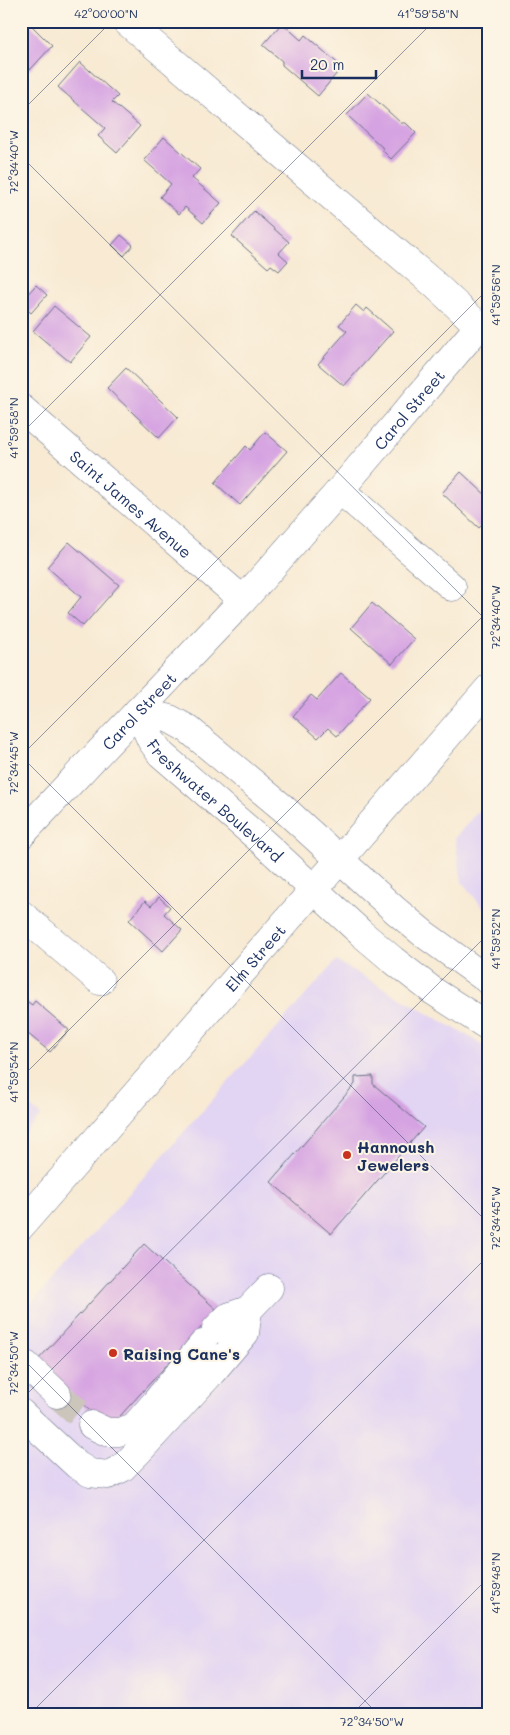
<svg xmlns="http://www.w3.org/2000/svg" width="510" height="1735" font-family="Mali,sans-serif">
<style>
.built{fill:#e2d4f3}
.building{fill:#d5a3e2}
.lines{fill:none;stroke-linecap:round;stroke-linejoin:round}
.minor-tunnel{stroke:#ccc5bc;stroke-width:28;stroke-dasharray:28 14;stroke-linecap:butt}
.minor-casing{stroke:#687087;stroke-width:29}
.major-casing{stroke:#687087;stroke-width:29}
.minor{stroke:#fff;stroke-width:28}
.major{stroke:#fff;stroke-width:28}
.ticks{fill:none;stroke:#1b2f5e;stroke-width:1;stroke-opacity:0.45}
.poi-dot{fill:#c8321e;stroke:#fcf5e5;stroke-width:2}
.labels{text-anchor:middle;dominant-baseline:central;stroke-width:4;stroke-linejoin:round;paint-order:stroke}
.street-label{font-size:16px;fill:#1b2f5e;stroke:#fcf5e5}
.poi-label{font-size:16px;font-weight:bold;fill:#1b2f5e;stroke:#fcf5e5;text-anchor:start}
.neatline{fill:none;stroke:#1b2f5e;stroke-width:2}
.ticks-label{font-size:12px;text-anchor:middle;fill:#1b2f5e}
</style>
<rect width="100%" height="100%" fill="#fcf5e5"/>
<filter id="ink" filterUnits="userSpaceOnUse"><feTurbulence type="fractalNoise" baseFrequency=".02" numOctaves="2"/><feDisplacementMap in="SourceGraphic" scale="10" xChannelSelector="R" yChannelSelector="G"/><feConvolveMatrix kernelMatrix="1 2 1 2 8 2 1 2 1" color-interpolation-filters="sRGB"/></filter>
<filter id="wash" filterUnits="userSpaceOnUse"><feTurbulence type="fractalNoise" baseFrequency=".0096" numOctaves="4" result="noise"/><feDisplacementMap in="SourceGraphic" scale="20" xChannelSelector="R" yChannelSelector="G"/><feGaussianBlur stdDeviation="1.12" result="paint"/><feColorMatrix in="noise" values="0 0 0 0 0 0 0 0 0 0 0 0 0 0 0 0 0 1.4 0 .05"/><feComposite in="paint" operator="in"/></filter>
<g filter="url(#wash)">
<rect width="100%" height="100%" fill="#f8ead3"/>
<g class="built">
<polygon points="489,798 489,915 462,882 455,838"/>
<polygon points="336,961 489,1048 489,1714 21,1714 21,1315"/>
<polygon points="21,1100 41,1115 21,1137"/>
</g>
<g id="blocks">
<g class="building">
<polygon points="21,21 27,21 52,46 30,70 21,62"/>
<polygon points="282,23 301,40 305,35 342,67 318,96 282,65 282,61 263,45"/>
<polygon points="80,62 118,96 112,102 140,126 117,153 98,136 105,128 58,87"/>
<polygon points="368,93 401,123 406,123 416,133 391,159 383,151 382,147 347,115"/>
<polygon points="164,137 200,169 192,178 221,203 203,223 185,207 179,214 160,197 171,184 144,160"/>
<polygon points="254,211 289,242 279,253 288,261 279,271 271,265 268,268 232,236"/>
<polygon points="121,235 133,245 124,256 112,245"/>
<polygon points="36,285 47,295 31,313 21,304 21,301"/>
<polygon points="356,305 364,312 367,308 393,331 344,386 318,364 347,331 339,325"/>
<polygon points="54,306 91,337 70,362 33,331"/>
<polygon points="126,368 178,417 159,438 107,388"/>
<polygon points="265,432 287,451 240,505 215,483 246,446 250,450"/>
<polygon points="461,472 489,498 489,520 487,519 479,528 442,493"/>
<polygon points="21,494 28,501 21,508"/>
<polygon points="69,542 119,585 83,626 68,613 81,597 47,567"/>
<polygon points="372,603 414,639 392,664 351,628"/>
<polygon points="341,673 370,698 337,736 328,728 318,738 293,716 311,695 317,700"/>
<polygon points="159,897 170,907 164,914 182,930 163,951 129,920 145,901 151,906"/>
<polygon points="21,997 32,1005 35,1001 69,1030 50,1052 21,1028"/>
<polygon points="373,1076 373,1084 424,1127 331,1234 271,1182 355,1084 355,1077"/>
<polygon points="144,1244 217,1310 109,1428 36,1362"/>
</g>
</g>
</g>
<g filter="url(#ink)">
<use href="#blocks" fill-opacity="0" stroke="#687087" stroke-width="1"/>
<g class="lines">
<polyline class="minor-tunnel" points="57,1394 92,1425"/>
<g class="minor-casing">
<g id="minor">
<path id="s1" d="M21 408 243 600"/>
<polyline points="340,490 452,587"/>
<path id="s2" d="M138 711 151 740 161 754 265 844 361 933 393 960 433 991 489 1027"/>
<polyline points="138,711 170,719 188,729 283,808 395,910 424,934 489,981"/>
<path id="s3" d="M21 835 243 600 340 490 479 326 434 284 126 21"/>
<polyline points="21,914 100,981"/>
<polyline points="216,1329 228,1317 248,1310 269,1288"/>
<polyline points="21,1374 26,1365 57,1394"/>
<polyline points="21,1413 77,1465 90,1473 108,1475 122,1468 139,1451 211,1373 245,1333 248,1310"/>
<polyline points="92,1425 107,1432 119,1432 134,1427 155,1403 203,1344"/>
</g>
</g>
<g class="major-casing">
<g id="major">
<path id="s4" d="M21 1226 489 688"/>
</g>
</g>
<use href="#minor" class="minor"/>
<use href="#major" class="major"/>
</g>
</g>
<path class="ticks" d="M487 21 489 23M21 112 112 21M21 156 489 623M21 434 434 21M21 756 489 1224M21 756 489 288M21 1078 489 610M21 1357 378 1714M21 1400 489 933M30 1714 489 1255M352 1714 489 1577"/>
<g class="poi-dot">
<circle cx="347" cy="1155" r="5"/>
<circle cx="113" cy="1353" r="5"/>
</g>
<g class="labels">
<g class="street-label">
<text stroke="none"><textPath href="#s3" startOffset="576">Carol Street</textPath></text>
<text stroke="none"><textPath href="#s1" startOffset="146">Saint James Avenue</textPath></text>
<text stroke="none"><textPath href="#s3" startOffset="171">Carol Street</textPath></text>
<text stroke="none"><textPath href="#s2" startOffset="120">Freshwater Boulevard</textPath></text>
<text stroke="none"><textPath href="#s4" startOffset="356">Elm Street</textPath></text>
</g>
<g class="poi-label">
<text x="357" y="1146">Hannoush<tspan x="357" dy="18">Jewelers</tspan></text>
<text x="123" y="1353">Raising Cane's</text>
</g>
</g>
<rect width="510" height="1735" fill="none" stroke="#fcf5e5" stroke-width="55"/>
<path d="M302 70v8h74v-8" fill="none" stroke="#1b2f5e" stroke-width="2.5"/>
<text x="310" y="70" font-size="15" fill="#1b2f5e" stroke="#fcf5e5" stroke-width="4" paint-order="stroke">20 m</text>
<rect x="28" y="28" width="454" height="1680" class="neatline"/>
<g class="ticks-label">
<text x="106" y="18">42°00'00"N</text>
<text x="428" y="18">41°59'58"N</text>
<text transform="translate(14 162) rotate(-90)" y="4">72°34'40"W</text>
<text transform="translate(496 295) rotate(-90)" y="4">41°59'56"N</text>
<text transform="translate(14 428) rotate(-90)" y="4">41°59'58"N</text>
<text transform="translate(496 617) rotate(-90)" y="4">72°34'40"W</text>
<text transform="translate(14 763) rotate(-90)" y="4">72°34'45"W</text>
<text transform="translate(496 939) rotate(-90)" y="4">41°59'52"N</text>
<text transform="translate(14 1072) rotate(-90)" y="4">41°59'54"N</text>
<text transform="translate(496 1218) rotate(-90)" y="4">72°34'45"W</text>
<text transform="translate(14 1363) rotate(-90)" y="4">72°34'50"W</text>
<text transform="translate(496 1583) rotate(-90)" y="4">41°59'48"N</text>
<text x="372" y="1726">72°34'50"W</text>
</g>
</svg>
